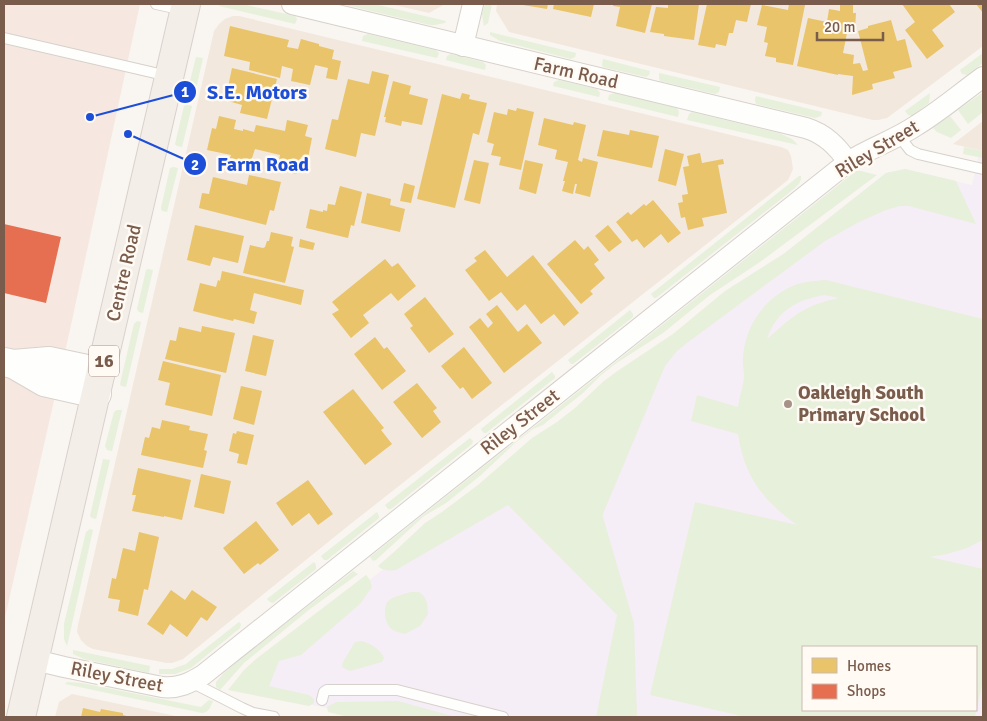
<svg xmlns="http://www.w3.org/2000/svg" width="987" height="721" font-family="Signika,sans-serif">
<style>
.residential{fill:#f2e8de}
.commercial{fill:#f6e8e1}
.education{fill:#f6eef6;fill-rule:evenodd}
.green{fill:#e7f0db;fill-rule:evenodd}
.homes{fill:#e9c46a}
.shops{fill:#e76f51}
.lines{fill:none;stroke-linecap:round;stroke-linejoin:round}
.lane-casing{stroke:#d7d1cb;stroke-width:12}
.street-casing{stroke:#d7d1cb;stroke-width:22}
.secondary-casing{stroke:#d9d2cb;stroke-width:30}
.primary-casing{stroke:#dad1cc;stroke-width:30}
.lane{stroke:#fefefd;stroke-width:10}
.street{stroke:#fefefd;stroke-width:20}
.secondary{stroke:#fefefd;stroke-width:28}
.primary{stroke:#f3eee8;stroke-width:28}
.poi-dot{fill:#a69286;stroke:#fffaf3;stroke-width:2}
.labels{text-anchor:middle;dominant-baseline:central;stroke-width:5;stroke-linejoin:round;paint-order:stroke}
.shield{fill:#fffaf3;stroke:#a28b7f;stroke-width:1}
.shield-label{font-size:18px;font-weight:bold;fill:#7a5c4d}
.street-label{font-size:19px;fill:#7a5c4d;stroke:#fffaf3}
.poi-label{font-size:19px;font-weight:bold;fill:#7a5c4d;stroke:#fffaf3;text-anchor:start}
.leader{fill:none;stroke:#1d4ed8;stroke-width:2}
.callout-dot{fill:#1d4ed8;stroke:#fffaf3;stroke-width:2}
.mark-label{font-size:15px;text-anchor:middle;font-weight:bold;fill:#fff}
.callout-label{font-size:20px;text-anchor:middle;font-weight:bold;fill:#1d4ed8;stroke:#fffaf3;stroke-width:5;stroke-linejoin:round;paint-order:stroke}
</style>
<rect width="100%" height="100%" fill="#f9f5f0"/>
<g class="residential">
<polygon points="390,4 445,4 429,13"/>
<polygon points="497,4 983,4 983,46 887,118 878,120 873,120 509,32 496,11"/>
<polygon points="233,16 239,16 781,147 788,150 791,156 793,169 788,180 348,526 183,659 172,663 167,663 93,649 87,646 81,640 77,632 78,625 214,31 219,24 225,19"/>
<polygon points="983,121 983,151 953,144"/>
<polygon points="72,694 180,717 55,717 59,702"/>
</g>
<polygon class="commercial" points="4,4 140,4 71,325 4,622"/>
<path class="education" d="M980 150 983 151V717H371L230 688 376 575 886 173 905 169 972 185ZM803 647H976V710H803Z"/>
<g class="green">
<polygon points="220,4 242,4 295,16 297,19 295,24 219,6"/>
<polygon points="342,4 374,4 446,21 445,23 435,25 430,25"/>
<polygon points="485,4 492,4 488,23 484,26 482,14"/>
<polygon points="490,32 576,53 575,57 571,59 500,41 490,35"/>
<polygon points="368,34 435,50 439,53 437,58 362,41 363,36"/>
<polygon points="983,53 983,63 967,75 962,74 960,70"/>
<polygon points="451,54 483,62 486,65 485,70 446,60 447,56"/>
<polygon points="196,57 203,58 194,98 189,97 187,93"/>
<polygon points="603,59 650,71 649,75 646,77 603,67 602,65"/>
<polygon points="659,73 720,87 719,92 715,94 660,81 659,78"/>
<polygon points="559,80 597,89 600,93 599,97 553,86 554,82"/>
<polygon points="615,93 677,108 679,112 678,117 608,100 609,95"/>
<polygon points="930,93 929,103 912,116 908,115 905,111"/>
<polygon points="982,93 983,93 983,112 968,124 958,110"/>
<polygon points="756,96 822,112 821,116 815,118 756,104 755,100"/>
<polygon points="187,105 192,106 182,147 177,146 175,144 184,106"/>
<polygon points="692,112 779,133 792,139 798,145 687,120 689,114"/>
<polygon points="950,116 961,130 951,138 937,132 933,128"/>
<polygon points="964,147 983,151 983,158 963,154"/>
<polygon points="173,167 178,168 167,212 162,211 161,208 170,168"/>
<path d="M905 169 956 181 976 224 909 206H900L886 210 859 222 825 241 687 343 677 351 665 366 603 514V517L634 623 637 714 636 717H596L617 615 508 505 396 570C389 571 383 571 378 566L394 552 425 523 442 512 478 485 532 438 557 422 575 408 604 381 616 372 673 334 725 291 785 253 886 173Z"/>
<polygon points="856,171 861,171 877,175 760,262 710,295 663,333 615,364 600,376 583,393 564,408 543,425 533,429 515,443 481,475 446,503 424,516 376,560 373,561 370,557"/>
<path d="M799 176H801C802 183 795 188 790 192L656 298H654L651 294Z"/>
<polygon points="148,269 153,270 143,313 139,312 137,309 146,270"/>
<path d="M826 280 983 319V540L967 548 947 554 930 557 983 569V681L975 717H746L650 695 695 502 797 525C763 501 744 476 738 434L691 421 697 395 738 407C739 398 744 384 744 376 744 370 742 364 743 357 745 326 765 297 795 285 805 281 815 281 826 280ZM825 295 838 298C833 300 828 300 823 302 799 309 784 324 767 339 776 311 798 299 825 295ZM803 647H976V710H803Z"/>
<polygon points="630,310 633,314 633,317 573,364 571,364 568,360"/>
<polygon points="137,321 141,322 126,387 121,386 120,384 134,324"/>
<polygon points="552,372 555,376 555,378 486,433 484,433 481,429"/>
<polygon points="117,410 122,410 112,451 107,450 105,446 114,412"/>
<polygon points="470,438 473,441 472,444 391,509 388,509 385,505"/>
<polygon points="103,459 110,460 96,519 92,518 90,516"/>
<polygon points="377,512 379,516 379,518 327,560 324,560 321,556"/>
<polygon points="90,529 93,530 67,646 64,639 64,624 86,532"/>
<polygon points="314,562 316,565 316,569 273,603 270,602 267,599"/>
<polygon points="353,571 358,574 310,609 244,663 220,690 216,687 216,682 224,673 240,659"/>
<polygon points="366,575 370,580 372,587 361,603 301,655 279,661 269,686 309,695 314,699 314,703 309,706 228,690 244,670 256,659"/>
<path d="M411 592H419L424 596 427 603 428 614 420 626 405 634C402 633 396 632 393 630 385 625 382 609 388 601 394 596 404 594 411 592Z"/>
<polygon points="239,622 241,624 240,628 191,668 175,674 159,674 159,669 172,669 186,664"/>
<path d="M362 641C371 644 380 649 384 658L382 662 350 671 342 667 343 662 355 642Z"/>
<polygon points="73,650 150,666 149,673 84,659 73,654"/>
<path d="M67 682 82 683 201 707 209 700 213 701C210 708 209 712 202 713L65 684Z"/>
<polygon points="398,701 456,717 348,717 328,712 327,707 336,702"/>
</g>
<g class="homes">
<polygon points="523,4 548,4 547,9 523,5"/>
<polygon points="554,4 594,4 591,17 553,9"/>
<polygon points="614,4 652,4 645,33 616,26 620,7 613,6"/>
<polygon points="668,4 699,4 694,40 664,36 664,34 650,32 656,7 668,8"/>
<polygon points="707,4 751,4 747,22 736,20 733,33 729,33 726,46 716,44 715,48 698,45"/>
<polygon points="789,4 805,5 793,65 776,62 776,58 765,56 768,43 764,42 767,27 757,25 762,5 788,10"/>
<polygon points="840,4 853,4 853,13 856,13 855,29 848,28 843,53 854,55 853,64 860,63 863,71 868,70 858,31 868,28 868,26 891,20 897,41 905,39 912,67 893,72 895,78 872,84 873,89 852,95 853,76 838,74 838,75 797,66 808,18 827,22 829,9 840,11"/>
<polygon points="902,4 949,4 955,12 932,30 944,46 927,59 905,30 915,22"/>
<polygon points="976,4 983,4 983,13"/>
<polygon points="230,26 289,40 287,47 298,49 301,39 319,44 319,46 334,50 332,59 341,61 337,80 326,78 328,68 315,65 310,85 291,81 293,69 282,66 280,78 249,70 250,62 224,56"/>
<polygon points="232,68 277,79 267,119 240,113 242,105 228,101 231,88 228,87"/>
<polygon points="372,71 389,75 375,136 361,133 356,157 325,149 332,119 338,120 348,79 369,84"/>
<polygon points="393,81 411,86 409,94 428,99 422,125 402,121 401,126 385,122 386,117 384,117"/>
<polygon points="462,93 470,95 469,99 487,103 479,135 473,133 455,208 417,199 442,94 460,99"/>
<polygon points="517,108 534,112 521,170 499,165 501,157 491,155 494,144 487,142 494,112 507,115 508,109 516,111"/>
<polygon points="219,116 236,120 234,129 243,131 243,129 254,132 256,125 285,131 287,120 308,125 305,136 312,138 308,158 301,157 297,174 282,171 278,165 280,155 255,149 252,158 250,161 247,162 230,158 231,155 207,150 212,128 216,129"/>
<polygon points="544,118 573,125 574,122 586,125 578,160 582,162 583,158 598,162 590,197 575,193 577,184 575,184 573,194 562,191 565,181 563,181 568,162 555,159 557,150 538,145"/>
<polygon points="603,130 629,135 630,130 659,136 652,168 597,156"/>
<polygon points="665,149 684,154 676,186 658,181"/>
<polygon points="700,153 702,163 723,159 724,164 718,165 727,213 702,218 704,226 688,230 685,217 681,218 678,203 683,202 682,195 688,194 683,167 689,166 687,156"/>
<polygon points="474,160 489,163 480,204 464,200"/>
<polygon points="525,160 543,164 536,194 519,189"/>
<polygon points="249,175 281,182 274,211 270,210 266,225 199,208 202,193 209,194 213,177 247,185"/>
<polygon points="404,183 415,186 411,203 400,201"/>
<polygon points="340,186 362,192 354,226 351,225 348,238 306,228 310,209 323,212 323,210 327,211 328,204 335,205"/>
<polygon points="367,193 391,199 390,205 405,209 400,232 361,223"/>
<polygon points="653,200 681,233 668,243 661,234 644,248 637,239 632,242 616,222 628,212 631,215 644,204 646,206"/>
<polygon points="195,225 244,236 238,263 213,257 210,266 187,260"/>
<polygon points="608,225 622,242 609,252 595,236"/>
<polygon points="271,232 293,237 291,246 294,247 285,283 243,273 250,245 263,248 265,247 267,241 269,241"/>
<polygon points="300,239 315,243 313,250 299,247"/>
<polygon points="575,240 584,250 588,246 599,260 594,264 605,278 590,291 593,294 581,304 547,264"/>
<polygon points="485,250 507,277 533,255 579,313 564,326 554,314 541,324 525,304 517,311 501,292 489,301 465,270 477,261 474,258"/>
<polygon points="385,259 392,267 398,263 416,286 398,301 391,293 363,315 369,323 351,338 332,314 339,310 332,302"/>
<polygon points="222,271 304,290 301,305 254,293 250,310 257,312 254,324 234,319 233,321 193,311 200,283 216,287 218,280 220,281"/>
<polygon points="425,297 454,334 429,353 410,328 413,326 404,314"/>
<polygon points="497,305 518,332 527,324 542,343 504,373 469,327 480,318 488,328 493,323 486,314"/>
<polygon points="202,326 235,333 226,373 165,359 170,340 176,341 179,327 201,332"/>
<polygon points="253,335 274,340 266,376 245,371"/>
<polygon points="375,337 384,349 387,347 406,371 382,390 354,354"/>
<polygon points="464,347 492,383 472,399 463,387 460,389 441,366"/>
<polygon points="163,361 221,375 212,416 165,405 170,383 158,380"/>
<polygon points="417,383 437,408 433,411 441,422 422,438 393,402"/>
<polygon points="241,386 262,391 254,425 233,419"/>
<polygon points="353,389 384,428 381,430 392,444 365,465 323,412"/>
<polygon points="162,420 190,426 189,430 208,434 204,450 207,451 203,468 141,455 145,437 149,438 152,427 160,429"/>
<polygon points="237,431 254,435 247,465 237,463 239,454 229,451 233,433 236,434"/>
<polygon points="138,468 191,480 182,520 164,516 164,517 132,511 136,495 132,495"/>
<polygon points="201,474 231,481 224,514 194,507"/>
<polygon points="308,480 333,514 318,525 309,513 292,526 276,503"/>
<polygon points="256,521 279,550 260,565 258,563 244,574 223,548"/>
<polygon points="139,532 159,537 148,590 144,589 138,616 118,611 120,600 108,598 112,578 116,579 123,548 135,551"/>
<polygon points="171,590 185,600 192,590 217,607 207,621 201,617 187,637 170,624 163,635 147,624"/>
<polygon points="83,708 100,712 101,709 123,713 123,715 130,717 81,717"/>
</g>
<polygon class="shops" points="4,224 61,237 46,303 4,293"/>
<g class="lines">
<g class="lane-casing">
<g id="lane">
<polyline points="156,4 184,10"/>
<polyline points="4,38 168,76"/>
<polyline points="899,136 910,150 918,154 983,169"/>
<polyline points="191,682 242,708 253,713 274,717"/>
<polyline points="322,700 324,692 327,690 397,690 503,717"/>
</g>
</g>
<g class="street-casing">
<g id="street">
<path d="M292 4 806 128C825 134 837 146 848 162"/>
<polyline points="463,46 473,4"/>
<path d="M35 660 64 667 162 687C178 689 190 683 203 675L848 162C870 148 895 140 917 125 940 111 961 93 983 77"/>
</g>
</g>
<g class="secondary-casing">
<g id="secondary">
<polyline points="4,362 13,364 44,382 97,394"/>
<polyline points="13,364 49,361 101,372"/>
</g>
</g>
<g class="primary-casing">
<polyline id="primary" points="21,717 186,4"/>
</g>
<use href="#lane" class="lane"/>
<use href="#street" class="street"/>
<use href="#secondary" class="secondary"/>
<use href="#primary" class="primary"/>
</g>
<circle class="poi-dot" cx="788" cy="404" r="5"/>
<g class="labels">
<rect class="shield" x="89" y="345.5" width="30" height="31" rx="4"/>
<g class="shield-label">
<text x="104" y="361">16</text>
</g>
<g class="street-label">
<text transform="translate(576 73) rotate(13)">Farm Road</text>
<text transform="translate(877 149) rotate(-31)">Riley Street</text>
<text transform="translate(124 273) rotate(-77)">Centre Road</text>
<text transform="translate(520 422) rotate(-38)">Riley Street</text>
<text transform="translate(117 677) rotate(11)">Riley Street</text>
</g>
<g class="poi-label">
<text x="798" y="393">Oakleigh South<tspan x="798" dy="22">Primary School</tspan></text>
</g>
</g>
<path class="leader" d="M90 117L185 92M128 134L195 164"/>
<g class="callout-dot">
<circle cx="90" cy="117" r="5"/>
<circle cx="128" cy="134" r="5"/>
<circle cx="185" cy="92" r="12"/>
<circle cx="195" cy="164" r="12"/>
</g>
<g class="mark-label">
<text x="185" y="97">1</text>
<text x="195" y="170">2</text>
</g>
<g class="callout-label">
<text x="257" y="99">S.E. Motors</text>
<text x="263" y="171">Farm Road</text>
</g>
<rect width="987" height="721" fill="none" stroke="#7a5c4d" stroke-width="10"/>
<rect x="802" y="646" width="175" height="65" fill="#fffaf3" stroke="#cabbb1"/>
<rect x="812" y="658" width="25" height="15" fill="#e9c46a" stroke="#cabbb1"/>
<text x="847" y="671" font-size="15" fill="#7a5c4d">Homes</text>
<rect x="812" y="684" width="25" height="15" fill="#e76f51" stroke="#cabbb1"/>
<text x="847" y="696" font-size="15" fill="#7a5c4d">Shops</text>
<path d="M817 32v8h66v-8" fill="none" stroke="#7a5c4d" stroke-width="2.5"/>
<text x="824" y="32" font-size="15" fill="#7a5c4d" stroke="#fffaf3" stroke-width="4" paint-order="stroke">20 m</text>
</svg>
